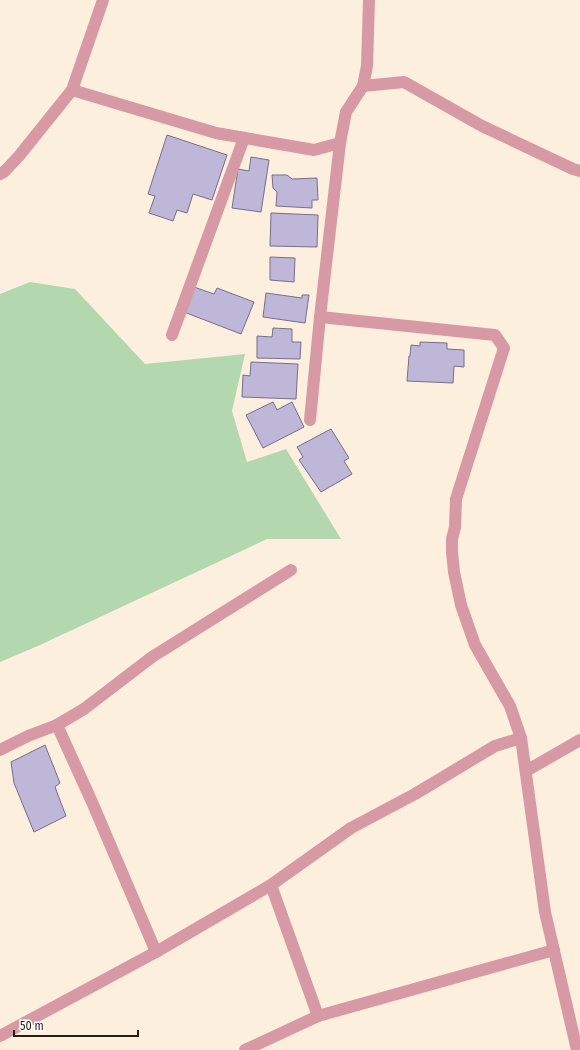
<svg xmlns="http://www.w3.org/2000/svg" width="580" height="1050" font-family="'Fira Sans Condensed',sans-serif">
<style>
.green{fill:#b3d7af}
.building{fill:#beb7d8;stroke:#756e8c}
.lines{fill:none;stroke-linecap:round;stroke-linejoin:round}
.street{stroke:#d799a3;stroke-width:12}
</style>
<rect width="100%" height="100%" fill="#fcefdd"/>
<polygon class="green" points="30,282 75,289 145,364 245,354 232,411 247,462 286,449 341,539 267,539 40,645 0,662 0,294"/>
<g class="building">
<polygon points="167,135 227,155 212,200 193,194 187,213 177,210 173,221 149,213 155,196 148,194"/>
<polygon points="251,157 269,160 261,212 232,208 238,169 249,171"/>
<polygon points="272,175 287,175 292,179 317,178 318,200 312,200 312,208 276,206 277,192 273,188"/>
<polygon points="271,213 318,215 317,247 270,246"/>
<polygon points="270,257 295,258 294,282 270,280"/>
<polygon points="194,287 214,294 217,288 254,302 241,334 184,312"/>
<polygon points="266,293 302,298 302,295 309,295 305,323 263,317"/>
<polygon points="273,328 292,329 292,342 301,342 300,359 257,358 257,336 272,337"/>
<polygon points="420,342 447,343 447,349 464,350 464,367 454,366 453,383 407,381 409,356 410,356 411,345 420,346"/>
<polygon points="251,362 298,364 296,399 242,397 243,375 250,376"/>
<polygon points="273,402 277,410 292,402 304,427 263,448 246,415"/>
<polygon points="331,429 349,458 344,461 352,474 321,492 299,460 303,457 297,447"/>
<polygon points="45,745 60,783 55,787 66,816 34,832 14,783 11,762"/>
</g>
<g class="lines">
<g class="street">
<polyline points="363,86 367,66 369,0"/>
<polyline points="72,90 216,133 314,150 340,143"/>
<polyline points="0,174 5,171 19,156 72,90 103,0"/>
<polyline points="320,317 495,335 504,348 456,499 455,527 452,539 452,552 454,572 461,605 475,645 510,706 521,738"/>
<polyline points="172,335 244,138"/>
<polyline points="310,420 320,317 340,143 346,112 363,86 404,82 482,126 573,169 580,171"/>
<polyline points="57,725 84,709 152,657 291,570"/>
<polyline points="0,750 28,736 57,725 92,802 156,952"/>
<polyline points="526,771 580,740"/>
<polyline points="271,885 318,1016"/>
<polyline points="0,1036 156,952 271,885 351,828 415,794 495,746 521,738 545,912 577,1050"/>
<polyline points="245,1050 318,1016 554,950"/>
</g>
</g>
<path d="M14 1030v6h124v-6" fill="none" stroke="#271f14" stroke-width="2"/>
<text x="20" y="1030" font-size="12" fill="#271f14" stroke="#ffffff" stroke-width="3" paint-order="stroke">50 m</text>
</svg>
